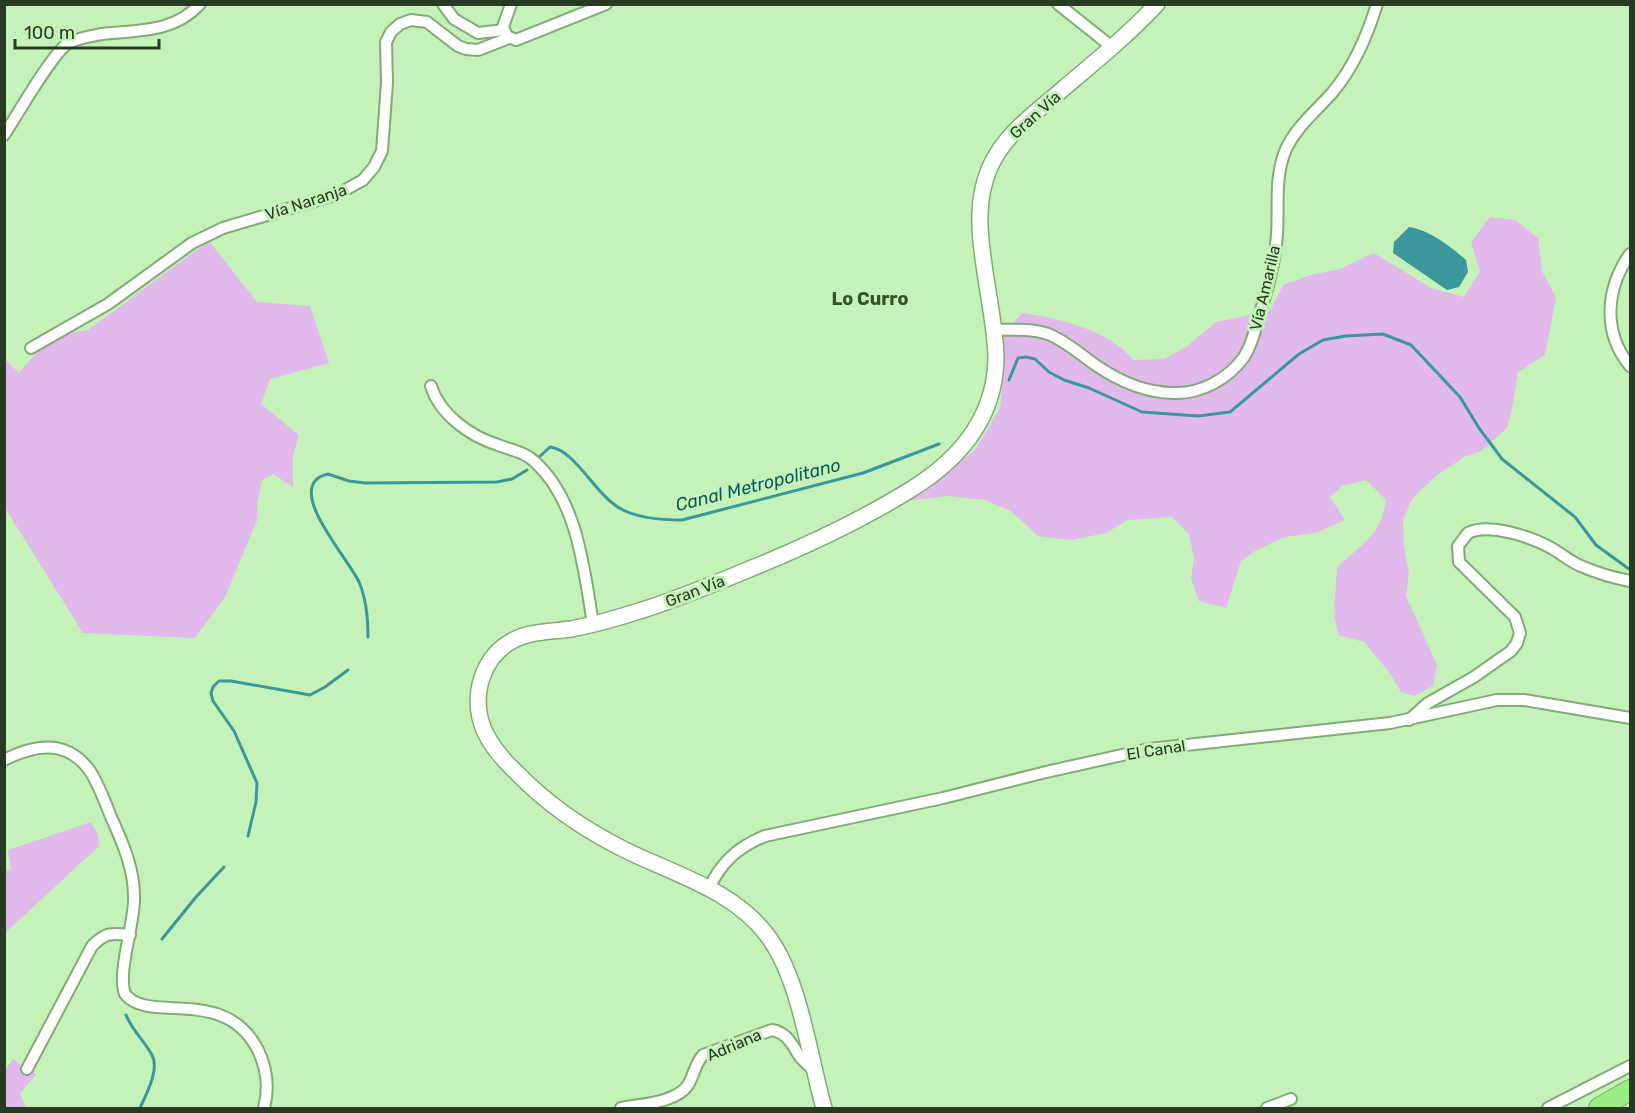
<svg xmlns="http://www.w3.org/2000/svg" width="1635" height="1113" font-family="Rubik,sans-serif">
<style>
.green{fill:#e2b9ed}
.water{fill:#3a989c}
.lines{fill:none;stroke-linecap:round;stroke-linejoin:round}
.stream{stroke:#3a989c;stroke-width:3}
.street-casing{stroke:#81ac76;stroke-width:14}
.secondary-casing{stroke:#81ac76;stroke-width:18}
.highway-casing{stroke:#72af62;stroke-width:22}
.street{stroke:#fff;stroke-width:10}
.secondary{stroke:#fff;stroke-width:15}
.highway{stroke:#9aee84;stroke-width:20}
.labels{text-anchor:middle;dominant-baseline:central;stroke-width:6;stroke-linejoin:round;paint-order:stroke}
.street-label{font-size:16px;fill:#283a24;stroke:#c4f2b9}
.neighbourhood-label{font-size:18px;font-weight:bold;fill:#305725;stroke:#c4f2b9}
.water-label{font-size:18px;font-style:italic;fill:#0a5b5f;stroke:#c4f2b9}
</style>
<rect width="100%" height="100%" fill="#c4f2b9"/>
<g class="green">
<path d="M1490 217 1515 220 1538 238 1542 271 1556 298 1545 355 1518 372 1512 409 1507 428 1481 451 1464 457 1436 476 1413 498 1403 519 1404 547 1409 573 1406 596 1437 665 1433 686 1414 696 1401 692 1390 673 1364 642 1338 635 1334 614 1337 567C1362 544 1381 536 1386 500L1366 480 1342 486 1330 497 1345 520 1316 533 1284 537 1255 551 1241 561 1226 608 1199 601 1191 579 1194 558 1189 534 1172 517 1128 520 1106 533 1071 540 1038 536 1011 511 985 500 949 496 911 500 975 450 1000 408 1004 370 1003 340 1013 323 1022 313C1059 318 1109 330 1133 360L1164 359 1186 347 1216 322 1270 311 1283 285 1311 275 1340 269 1374 253 1431 288 1464 297 1480 271 1471 242Z"/>
<polygon points="209,241 257,302 310,306 329,363 270,379 261,404 299,435 293,455 293,487 273,474 262,480 257,504 258,518 225,597 195,638 83,633 5,508 5,359 19,373 45,343 59,335 88,330"/>
<polygon points="91,822 98,835 99,846 5,933 5,871 11,870 8,850"/>
<polygon points="13,1059 36,1075 20,1093 26,1108 5,1108 5,1070"/>
</g>
<path class="water" d="M1409 227C1430 230 1451 247 1466 260L1468 272 1459 287 1447 290 1393 253 1394 242Z"/>
<g class="lines">
<g class="stream">
<polyline points="1009,380 1018,358 1026,357 1035,359 1049,372 1064,380 1089,388 1142,412 1198,416 1230,412 1299,354 1323,340 1346,336 1383,334 1411,345 1460,397 1479,428 1502,459 1575,517 1596,545 1629,569"/>
<path d="M537 459 550 447C576 450 596 497 623 510 641 519 663 520 682 520L863 473 939 444"/>
<path d="M368 637C368 619 366 598 359 582 350 561 295 501 316 480 319 476 324 475 328 474L349 481 365 483 497 482 512 479 527 470"/>
<polyline points="248,836 256,802 257,783 234,731 213,701 211,693 213,687 219,681 231,681 310,695 325,687 348,670"/>
<polyline points="162,939 196,897 224,867"/>
<path d="M126 1015C133 1032 144 1040 152 1055 160 1069 146 1095 140 1108"/>
</g>
<g class="street-casing">
<g id="street">
<polyline points="443,4 454,19 478,33 504,30"/>
<polyline points="511,4 503,27 507,36 516,40 606,4"/>
<polyline points="1058,4 1112,47"/>
<path d="M4 135C18 114 50 57 67 44 77 38 91 36 102 34 137 30 174 33 200 4"/>
<path d="M1630 254C1606 288 1602 332 1630 366"/>
<path d="M994 330C1012 330 1030 328 1048 334 1066 341 1081 355 1097 366 1119 381 1147 393 1174 393 1201 394 1228 379 1244 357 1251 346 1254 335 1257 323 1266 294 1275 265 1277 234 1279 205 1274 177 1286 149 1297 126 1315 112 1332 93 1354 67 1367 37 1377 4"/>
<polyline points="31,348 108,304 192,243 223,228 338,194 363,180 374,167 382,151 387,83 386,42 391,32 400,24 411,20 427,22 458,46 466,49 478,50 509,38"/>
<path d="M431 386C440 415 470 436 498 445 511 450 525 452 535 462 578 501 584 570 593 624"/>
<path d="M1409 720 1428 703 1474 677 1511 651 1517 643 1520 633 1515 617 1459 562 1458 546 1468 533C1489 522 1534 538 1553 549 1563 555 1571 562 1581 566 1597 573 1614 578 1630 581"/>
<path d="M4 760C35 744 67 739 90 771 99 785 105 802 111 817 123 843 135 871 134 900 134 925 117 973 125 994 149 1025 224 984 258 1050 267 1069 269 1089 264 1108"/>
<path d="M709 889C720 863 738 847 765 836L943 798 1046 772 1149 749 1390 723 1497 700H1524L1630 718"/>
<path d="M27 1069 92 946C106 932 111 933 130 935"/>
<path d="M621 1108C641 1104 676 1103 688 1085 694 1075 695 1064 703 1055L772 1030C788 1033 792 1045 800 1057 804 1062 810 1067 815 1071"/>
<polyline points="1267,1108 1291,1099"/>
<polyline points="1548,1108 1630,1066"/>
</g>
</g>
<g class="secondary-casing">
<path id="secondary" d="M824 1108C809 1056 800 978 767 935 733 890 674 874 625 850 585 830 548 805 517 773 501 758 485 740 480 718 474 691 483 660 507 644 525 631 549 632 571 629 593 625 614 619 636 612 673 601 709 586 745 571 802 548 857 523 910 490 959 460 996 418 996 356 995 326 988 295 984 265 979 231 976 199 990 167 1005 133 1037 112 1064 88 1096 61 1128 35 1157 4"/>
</g>
<g class="highway-casing">
<polyline id="highway" points="1599,1108 1630,1090"/>
</g>
<use href="#street" class="street"/>
<use href="#secondary" class="secondary"/>
<use href="#highway" class="highway"/>
</g>
<g class="labels">
<g class="street-label">
<text transform="translate(1035 115) rotate(-42)">Gran Vía</text>
<text transform="translate(306 202) rotate(-18)">Vía Naranja</text>
<text transform="translate(1265 288) rotate(-77)">Vía Amarilla</text>
<text transform="translate(695 591) rotate(-21)">Gran Vía</text>
<text transform="translate(1156 750) rotate(-9)">El Canal</text>
<text transform="translate(734 1045) rotate(-23)">Adriana</text>
</g>
<g class="neighbourhood-label">
<text x="870" y="299">Lo Curro</text>
</g>
<g class="water-label">
<text transform="translate(758 485) rotate(-14)">Canal Metropolitano</text>
</g>
</g>
<rect width="1635" height="1113" fill="none" stroke="#283a24" stroke-width="12"/>
<path d="M15 39v9h144v-9" fill="none" stroke="#283a24" stroke-width="3"/>
<text x="24" y="39" font-size="18" fill="#283a24" stroke="#c4f2b9" stroke-width="4.5" paint-order="stroke">100 m</text>
</svg>
